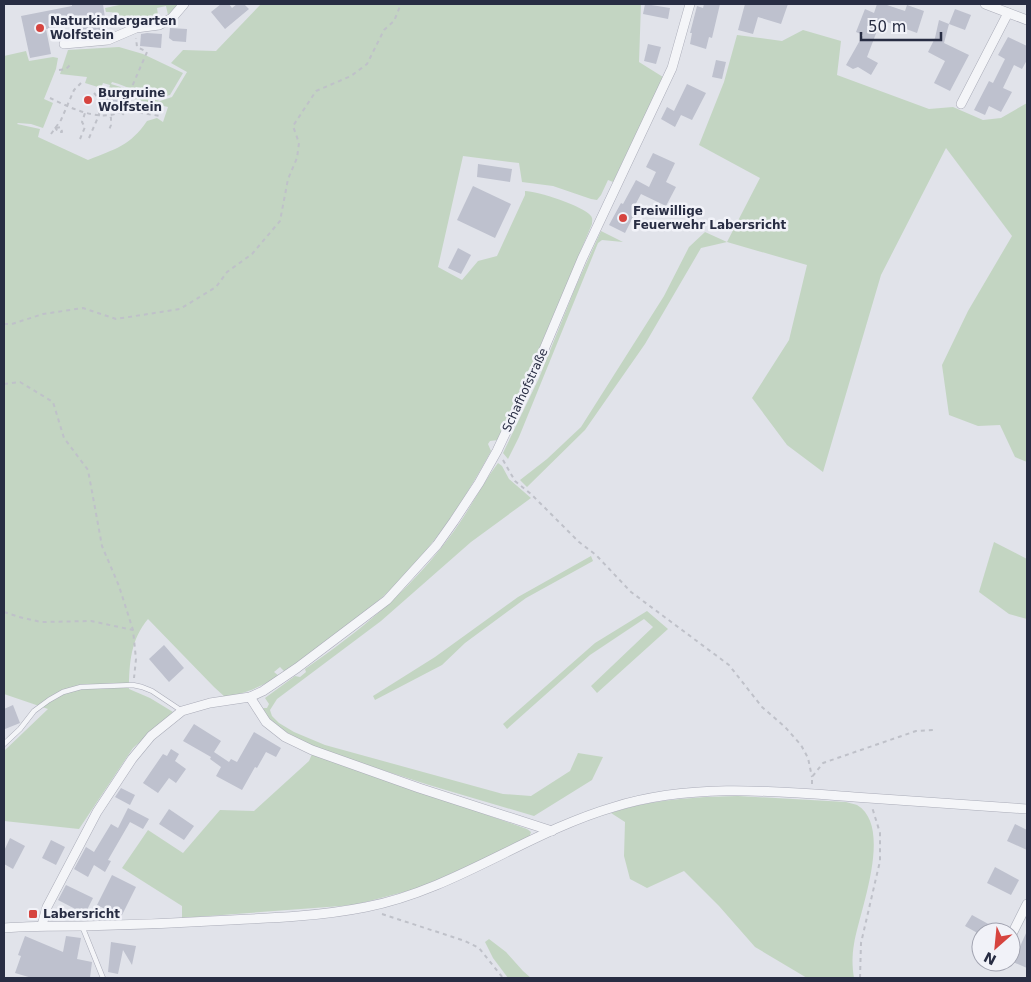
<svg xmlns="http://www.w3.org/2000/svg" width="1031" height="982" font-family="'DejaVu Sans',sans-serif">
	<rect width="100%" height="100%" fill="#e1e3ea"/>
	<!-- green -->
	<g fill="#c3d5c2">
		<path d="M 124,4 L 179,4 L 168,15 L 166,6 L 157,8 L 159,22 C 151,23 143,26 135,23 C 124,20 119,11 106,12 L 105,8 Z"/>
		<path d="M 261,4 L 641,4 L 639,62 L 663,77 L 613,182 L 608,180 L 601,195 L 597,200 L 591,199 L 553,186 L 522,182 L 519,163 L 463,156 L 438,267 L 462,280 L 478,261 L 497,256 L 525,195 L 525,191 C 537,191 584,206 591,216 C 593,219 592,220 592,224 L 528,375 L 498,440 L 490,441 L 488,444 L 491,451 C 460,509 421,565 370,608 C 343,631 313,651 285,672 L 280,667 L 274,672 L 279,676 C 260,687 247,693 225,697 L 214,687 L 148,619 C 131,639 129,663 129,689 L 150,698 L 173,712 L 133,748 L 79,829 L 4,821 L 4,751 L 48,709 L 4,694 L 4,56 L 26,51 L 29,61 L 53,57 L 58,58 L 56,69 L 44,99 L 53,103 L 43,128 L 31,124 L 18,123 L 17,124 L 40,129 L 38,137 L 88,160 C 115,149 130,146 147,121 L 157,118 L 163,122 L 168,107 L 130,98 L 131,94 L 160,101 L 172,97 L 187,72 L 171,63 L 183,50 L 216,51 Z"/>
		<path d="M 803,30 L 841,41 L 837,75 L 929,109 L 953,107 L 983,120 L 1001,118 L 1027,103 L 1027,462 L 1015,457 L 1000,425 L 978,426 L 949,415 L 942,365 L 968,311 L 1012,236 L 946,148 L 881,275 L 823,472 L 787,445 L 752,398 L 789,340 L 807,265 L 727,242 L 701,248 L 645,344 L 585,430 L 527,487 L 520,480 L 547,459 L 581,427 L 664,296 L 689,247 L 705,232 L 727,242 L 760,178 L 699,145 L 724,82 L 737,35 L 782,41 Z"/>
		<path d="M 119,47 L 143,54 L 183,73 L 170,95 C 149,102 132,87 112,82 L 111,84 L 130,90 L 126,97 L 108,91 L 110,85 L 103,83 L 101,88 L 85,83 L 87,77 L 60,74 L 68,50 Z"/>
		<path d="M 601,231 L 623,242 L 602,240 L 598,243 L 519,437 L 508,459 L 503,453 L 539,378 L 576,286 Z"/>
		<path d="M 498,463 L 502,466 L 509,479 L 531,498 L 471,542 L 381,621 L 277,699 L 270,710 L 272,716 L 279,723 L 294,732 L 325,745 L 503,794 L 531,796 L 570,771 L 578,753 L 603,757 L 592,780 L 534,816 L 429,785 L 323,751 L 284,731 L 267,717 L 263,708 L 267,708 L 269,704 L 265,698 L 295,676 L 300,677 L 306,672 L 305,669 C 361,630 407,593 448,539 C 467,515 480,487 498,463 Z"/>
		<path d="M 994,542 L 1027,559 L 1027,619 L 1009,614 L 979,592 Z"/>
		<path d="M 591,556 L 593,561 L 526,598 L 465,643 L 442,665 L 375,700 L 373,696 L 435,657 L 518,597 Z"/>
		<path d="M 647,611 L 668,629 L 597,693 L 591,686 L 653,627 L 644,619 L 590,655 L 507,729 L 503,724 L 595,643 Z"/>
		<path d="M 312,754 L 527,829 L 531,832 L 529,838 L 419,888 L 354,905 L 182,918 L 182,906 L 122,868 L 148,830 L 183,853 L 220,810 L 254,811 L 309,761 Z"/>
		<path d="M 738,796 L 846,802 C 849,803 854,804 857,805 C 894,827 859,912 854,944 C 852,955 852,967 854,978 L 807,978 L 755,947 L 719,906 L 684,871 L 647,888 L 630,879 L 624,856 L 625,822 L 611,813 C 652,799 696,797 738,796 Z"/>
		<path d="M 489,939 L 506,952 L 523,971 L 531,978 L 508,978 L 493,958 L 485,942 Z"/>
	</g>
	<!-- building -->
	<g fill="#bec1ce">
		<path d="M 72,4 L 103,4 L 107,33 L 80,36 L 78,23 L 46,29 L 51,54 L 30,58 L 21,16 L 72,6 Z"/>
		<path d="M 221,4 L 229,4 L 232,8 L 237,4 L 244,4 L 249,9 L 225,29 L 211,12 Z"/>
		<path d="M 645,4 L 670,8 L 668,19 L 643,14 Z"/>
		<path d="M 704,4 L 720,4 L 712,38 L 709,37 L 706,49 L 690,44 L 692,33 L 690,33 L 697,6 L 703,8 Z"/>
		<path d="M 745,4 L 788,4 L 781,24 L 758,17 L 753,34 L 738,30 Z"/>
		<path d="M 877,4 L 884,4 L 905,11 L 907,5 L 924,11 L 917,33 L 887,22 L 886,25 L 880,23 L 867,57 L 878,63 L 871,75 L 858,67 L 853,69 L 846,65 L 863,35 L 856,32 L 865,9 L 874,13 Z"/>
		<path d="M 955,9 L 971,15 L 965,30 L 949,24 Z"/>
		<path d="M 939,20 L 949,24 L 944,43 L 969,55 L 950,91 L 934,83 L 945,61 L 928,52 L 935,38 Z"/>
		<path d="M 170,28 L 187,29 L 186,42 L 173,41 L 169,38 Z"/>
		<path d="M 147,33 L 162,34 L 161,48 L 140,46 L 141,34 Z"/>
		<path d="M 1008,37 L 1027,46 L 1027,60 L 1022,69 L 1014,65 L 1003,88 L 1012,92 L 1001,112 L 989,106 L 985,115 L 974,110 L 989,81 L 993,83 L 1005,59 L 998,55 Z"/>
		<path d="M 648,44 L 661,47 L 656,64 L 644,61 Z"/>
		<path d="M 716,60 L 726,62 L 722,79 L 712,77 Z"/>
		<path d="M 687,84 L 706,93 L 692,120 L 681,115 L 675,127 L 661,119 L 667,107 L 674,111 Z"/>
		<circle cx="113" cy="104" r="8"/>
		<path d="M 653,153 L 675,163 L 666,182 L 676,187 L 666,206 L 641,194 L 633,209 L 636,211 L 625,233 L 609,225 L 621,203 L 623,204 L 636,180 L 649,187 L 656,172 L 646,167 Z"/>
		<path d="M 478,164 L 512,169 L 510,182 L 477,177 Z"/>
		<path d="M 473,186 L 511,204 L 495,238 L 457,220 Z"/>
		<path d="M 458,248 L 471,255 L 461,274 L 448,268 Z"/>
		<path d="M 164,645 L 184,668 L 169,682 L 149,659 Z"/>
		<path d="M 13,705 L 20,723 L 5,729 L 4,725 L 4,709 Z"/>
		<path d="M 194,724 L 221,741 L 214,752 L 229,762 L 231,759 L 237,762 L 254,732 L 281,748 L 276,757 L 266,752 L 257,768 L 255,767 L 242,790 L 216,776 L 221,767 L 210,759 L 211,757 L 183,741 Z"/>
		<path d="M 171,749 L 179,754 L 175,761 L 186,769 L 176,783 L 169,778 L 158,793 L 143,783 L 163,754 L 167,756 Z"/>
		<path d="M 121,788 L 135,795 L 130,805 L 115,797 Z"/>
		<path d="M 128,808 L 149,819 L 143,829 L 130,822 L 108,860 L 111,861 L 105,872 L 94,865 L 88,877 L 74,869 L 86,847 L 94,852 L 111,824 L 118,828 Z"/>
		<path d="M 169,809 L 194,826 L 184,840 L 159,824 Z"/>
		<path d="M 1015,824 L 1027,830 L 1027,850 L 1007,841 Z"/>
		<path d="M 10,838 L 25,846 L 13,869 L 4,864 L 4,851 Z"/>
		<path d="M 51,840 L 65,847 L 56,865 L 42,858 Z"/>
		<path d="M 995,867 L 1019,880 L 1011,895 L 987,883 Z"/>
		<path d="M 112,875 L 136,887 L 121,917 L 97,905 Z"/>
		<path d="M 66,885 L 93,898 L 85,914 L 58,900 Z"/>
		<path d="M 972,915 L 992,926 L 989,932 L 981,932 L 981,935 L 965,926 Z"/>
		<path d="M 1027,931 L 1027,968 L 1013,962 Z"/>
		<path d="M 25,936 L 63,952 L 66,936 L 81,938 L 77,959 L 92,962 L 90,978 L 32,978 L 15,973 L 21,956 L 18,955 Z"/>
		<path d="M 111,942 L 136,946 L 132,965 L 123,950 L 118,974 L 108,972 Z"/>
	</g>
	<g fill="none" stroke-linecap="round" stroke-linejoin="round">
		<!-- service casing -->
		<g stroke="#aaacb8" stroke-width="5.5">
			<g id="service">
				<path d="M 4,744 L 20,729 L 34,711 L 49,700 L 63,692 L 81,687 L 133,685 L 142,687 L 152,691 L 182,711"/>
				<path d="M 82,926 L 103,978"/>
			</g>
		</g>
		<!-- minor casing -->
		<g stroke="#aaacb8" stroke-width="10">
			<g id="minor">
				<path d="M 985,4 L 1027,20"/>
				<path d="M 64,44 L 108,40 L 136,28 L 159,25 L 172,18 L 184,4"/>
				<path d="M 961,104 L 1008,13"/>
				<path d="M 250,697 L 266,722 L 285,737 L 312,750 L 419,788 L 552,831"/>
				<path d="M 42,925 L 47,907 L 97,812 L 132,759 L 151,736 L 182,711 L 210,703 L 250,697 L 263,691 L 297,668 L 387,600 L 437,545 L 454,521 L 479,483 L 497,451 L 537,366 L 582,259 L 672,68 L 690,4"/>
				<path d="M 4,928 C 30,926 56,926 83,926 C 132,925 181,923 230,920 C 275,918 321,916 366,907 C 454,890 528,832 614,807 C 691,783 774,791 854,797 C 912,801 970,805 1027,809"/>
				<path d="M 1011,936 L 1027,904"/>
			</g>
		</g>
		<!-- path -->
		<g stroke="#bfc1c9" stroke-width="2" stroke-dasharray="4 4" stroke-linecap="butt">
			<path d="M 59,70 L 66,69 L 71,64"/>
			<path d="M 94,93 L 101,101"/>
			<path d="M 50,98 C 71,108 98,122 121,112 L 147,52 L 137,47 L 136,38"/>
			<path d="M 105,102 L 105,105 L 111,118 L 111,125 L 109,130"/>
			<path d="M 123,110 L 160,116"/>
			<path d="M 121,112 L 126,117"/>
			<path d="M 55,127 L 58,132 L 62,132 L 61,127 L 56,128"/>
			<path d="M 51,134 L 61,120 L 74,90 L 81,83"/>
			<path d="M 89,138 L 99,115 L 101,101 L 108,96"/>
			<path d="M 80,139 L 85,127 L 82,122 L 85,113"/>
			<path d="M 4,324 L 12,324 L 43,314 L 83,308 L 116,319 L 180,309 L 216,287 L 227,272 L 252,254 L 280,221 L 288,179 L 297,158 L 299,143 L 293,126 L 316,91 L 351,76 L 367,64 L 384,30 L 394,21 L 401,4"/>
			<path d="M 4,384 L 20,382 L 53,402 L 64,438 L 88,470 L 102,546 L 119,586 L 133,630 L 136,659 L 134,678"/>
			<path d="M 503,460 L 515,481 L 531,494 L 579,542 L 596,555 L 631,592 L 729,665 L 762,707 L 785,727 L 801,745 L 808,758 L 812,777"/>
			<path d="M 4,612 L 19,617 L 41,622 L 91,621 L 133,630"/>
			<path d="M 812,784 L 812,777 L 823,763 L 916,731 L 935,730"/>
			<path d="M 382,914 L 465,941 L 479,948 L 503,978"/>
			<path d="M 860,978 L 861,943 L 880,861 L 880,833 L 872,807"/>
		</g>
		<!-- service -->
		<use href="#service" stroke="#f4f5f8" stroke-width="4.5"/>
		<!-- minor -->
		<use href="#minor" stroke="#f4f5f8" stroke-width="9"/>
	</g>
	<!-- markers -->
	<g fill="#d6443f" stroke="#f1f2f8" stroke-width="2">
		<circle cx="40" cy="28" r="5"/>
		<circle cx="88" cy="100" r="5"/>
		<circle cx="623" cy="218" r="5"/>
		<rect x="28" y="909" width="10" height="10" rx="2.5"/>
	</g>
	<g text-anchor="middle" stroke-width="5" stroke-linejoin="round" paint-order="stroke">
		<!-- poi labels -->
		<g font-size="12" font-weight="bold" fill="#282d43" stroke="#f1f2f8" text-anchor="start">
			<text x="50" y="25">Naturkindergarten<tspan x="50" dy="14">Wolfstein</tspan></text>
			<text x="98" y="97">Burgruine<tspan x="98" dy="14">Wolfstein</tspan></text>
			<text x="633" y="215">Freiwillige<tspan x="633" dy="14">Feuerwehr Labersricht</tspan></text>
			<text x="43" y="918">Labersricht</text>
		</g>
		<!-- street labels -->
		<g font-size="12" fill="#282d43" stroke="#f1f2f8">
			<text transform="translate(525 390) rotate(-65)" y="4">Schafhofstraße</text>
		</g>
	</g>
	<!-- border -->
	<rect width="1031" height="982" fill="none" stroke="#282d43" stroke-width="10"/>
	<!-- north arrow -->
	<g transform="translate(996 947) rotate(207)"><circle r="24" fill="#f1f2f8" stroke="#a1a3b0"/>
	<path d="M0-4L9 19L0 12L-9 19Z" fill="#d6443f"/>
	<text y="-8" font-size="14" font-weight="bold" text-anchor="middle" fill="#282d43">N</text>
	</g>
	<!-- scale -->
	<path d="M861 32v8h80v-8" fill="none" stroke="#282d43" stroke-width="2.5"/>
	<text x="868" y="32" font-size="15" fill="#282d43" stroke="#f1f2f8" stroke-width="4" paint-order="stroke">50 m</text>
</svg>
